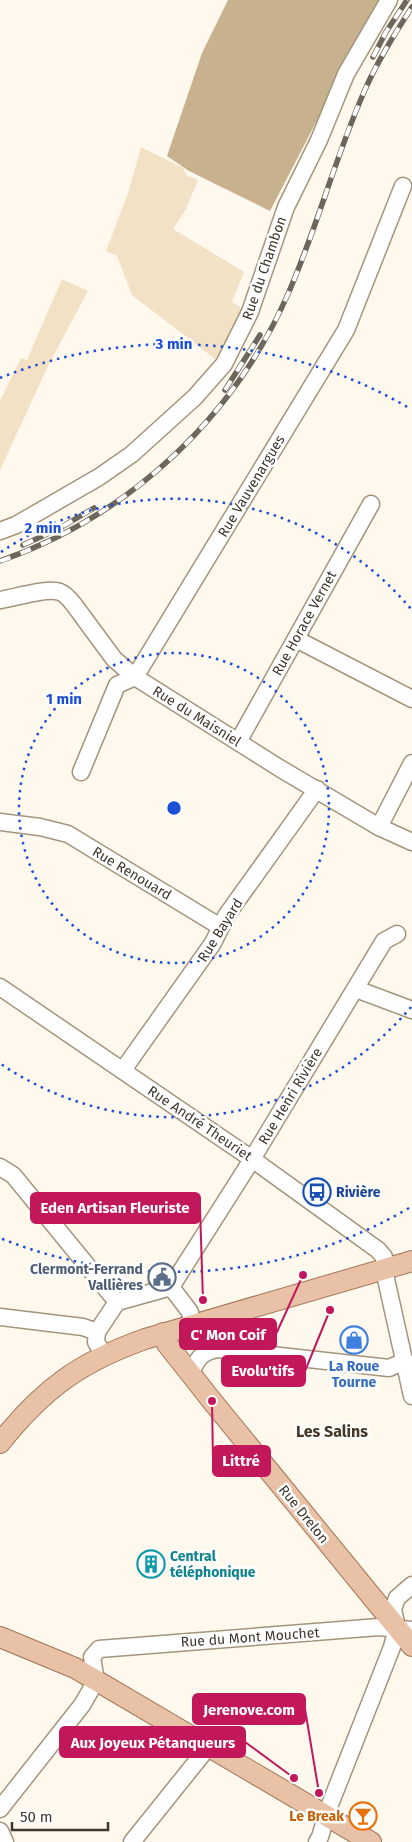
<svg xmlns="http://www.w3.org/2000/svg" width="412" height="1842" font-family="'Fira Sans',sans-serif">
	<rect width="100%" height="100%" fill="#fff8ed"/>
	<!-- green -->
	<g fill="#f3e1c5">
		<path d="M 141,147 L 183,168 L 186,175 L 198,180 L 186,209 L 173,229 L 244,272 L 232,302 L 246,311 L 219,362 L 132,295 L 117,256 L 106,251 L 128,193 Z"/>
		<path d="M 62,279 L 88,291 L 49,364 L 0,470 L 0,401 L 21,358 L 27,360 Z"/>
	</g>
	<!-- forest -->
	<path fill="#c8b18e" d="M 228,0 L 386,0 L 324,107 L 270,211 L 189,171 L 167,156 L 202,53 Z"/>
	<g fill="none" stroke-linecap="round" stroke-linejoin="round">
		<!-- minor casing -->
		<g stroke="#a4947c" stroke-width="19">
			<g id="minor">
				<path d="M 0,531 L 16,525 L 99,477 L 132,454 L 195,397 L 224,364 L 250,312 L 286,207 L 319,140 L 346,74 L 389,0"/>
				<path d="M 0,600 C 14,598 48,587 60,592 C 66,594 71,601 75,606 L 114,659 L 135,677 L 281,769 L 379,827 L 412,842"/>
				<path d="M 296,639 L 412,699"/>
				<path d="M 238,742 L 371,504"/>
				<path d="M 81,772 L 117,685 L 135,677 L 346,330 L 403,186"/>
				<path d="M 0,822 L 40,827 L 68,834 L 214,923 L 222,925"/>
				<path d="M 379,827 L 412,763"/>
				<path d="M 0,987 L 252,1159 L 378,1250 L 384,1257 L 384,1270 L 412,1396"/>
				<path d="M 356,989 L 412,1010"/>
				<path d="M 123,1070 L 213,943 L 226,916 L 317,789"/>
				<path d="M 0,1167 L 13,1175 L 117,1302"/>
				<path d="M 171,1287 L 246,1169 L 384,941 L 397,934"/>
				<path d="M 171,1287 L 190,1312 L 192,1324"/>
				<path d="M 0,1317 L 83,1327 L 97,1332"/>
				<path d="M 104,1355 L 96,1342 L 97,1332 L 117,1302 L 171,1287"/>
				<path d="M 191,1374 C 196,1360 202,1351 218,1349 L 389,1368 L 405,1361"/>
				<path d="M 0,1809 L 82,1705 L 96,1681 L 92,1657 L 99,1649 L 379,1627 L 412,1630"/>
				<path d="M 0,1831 L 5,1842"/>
				<path d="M 132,1842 L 209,1746"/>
				<path d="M 317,1842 L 320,1837 L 329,1807 L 392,1647 L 397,1628 L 393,1609 L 397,1598 L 412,1585"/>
			</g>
		</g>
		<!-- major casing -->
		<g stroke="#a27557" stroke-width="22">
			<g id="major">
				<path d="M 163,1333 L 167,1344 L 212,1401 L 412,1646"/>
				<path d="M 0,1443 C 43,1389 80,1362 145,1339 L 412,1261"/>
				<path d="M 0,1637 L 75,1668 L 371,1842"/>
			</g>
		</g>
		<!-- minor -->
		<use href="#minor" stroke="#fff" stroke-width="16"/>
		<!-- major -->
		<use href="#major" stroke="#e8c1a7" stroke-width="20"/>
		<!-- rail casing -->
		<g stroke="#6d665c" stroke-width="5.5">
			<g id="rail">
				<path d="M 373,57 L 386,32 L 407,0"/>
				<path d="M 225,390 L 260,335"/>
				<path d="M 23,545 L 60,528 L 94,508"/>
				<path d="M 0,561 C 129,516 233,419 288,294 C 317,228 335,158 364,92 C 377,62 394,35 412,7"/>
			</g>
		</g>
		<!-- rail -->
		<use href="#rail" stroke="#fff" stroke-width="4" stroke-dasharray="11" stroke-linecap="butt"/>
	</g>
	<!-- distance rings -->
	<g fill="none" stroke="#1d4ed8" stroke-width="2.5" stroke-dasharray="2.5 5">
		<circle cx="174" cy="808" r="155"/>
		<path d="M411 1007A309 309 0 0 1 1 1064M1 552A309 309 0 0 1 411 609"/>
		<path d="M409 1208A464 464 0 0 1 0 1238M0 378A464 464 0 0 1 409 408"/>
	</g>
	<!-- icons -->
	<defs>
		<g id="bus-ring" transform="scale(1.4375)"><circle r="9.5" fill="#fff" stroke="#1a4fb4" stroke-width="1.5"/><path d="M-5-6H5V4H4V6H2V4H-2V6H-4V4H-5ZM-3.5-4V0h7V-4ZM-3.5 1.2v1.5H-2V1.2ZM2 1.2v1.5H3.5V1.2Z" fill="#1a4fb4"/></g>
		<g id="civic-ring" transform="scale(1.4375)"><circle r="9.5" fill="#fff" stroke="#5c6f8a" stroke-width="1.5"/><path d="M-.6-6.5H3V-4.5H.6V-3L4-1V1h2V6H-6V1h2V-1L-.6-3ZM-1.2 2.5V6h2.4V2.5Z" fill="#5c6f8a"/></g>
		<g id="shop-ring" transform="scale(1.4375)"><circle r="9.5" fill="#fff" stroke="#3f7fe0" stroke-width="1.5"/><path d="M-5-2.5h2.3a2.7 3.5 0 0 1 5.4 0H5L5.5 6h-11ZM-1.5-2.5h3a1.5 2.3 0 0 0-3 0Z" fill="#3f7fe0"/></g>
		<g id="building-ring" transform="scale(1.4375)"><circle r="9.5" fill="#fff" stroke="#0f9aa8" stroke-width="1.5"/><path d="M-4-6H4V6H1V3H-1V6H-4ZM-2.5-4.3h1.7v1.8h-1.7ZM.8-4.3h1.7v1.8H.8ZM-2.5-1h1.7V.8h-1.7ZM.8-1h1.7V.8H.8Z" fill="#0f9aa8"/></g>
		<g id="bar-ring" transform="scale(1.4375)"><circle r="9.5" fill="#fff" stroke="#e8710a" stroke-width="1.5"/><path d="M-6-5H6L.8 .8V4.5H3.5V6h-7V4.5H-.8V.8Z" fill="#e8710a"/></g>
	</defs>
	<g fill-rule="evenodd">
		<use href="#bus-ring" x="317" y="1192"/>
		<use href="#civic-ring" x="162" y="1277"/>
		<use href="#shop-ring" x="354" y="1340"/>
		<use href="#building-ring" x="151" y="1564"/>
		<use href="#bar-ring" x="363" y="1816"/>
	</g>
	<g text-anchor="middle" stroke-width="5" stroke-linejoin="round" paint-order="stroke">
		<!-- street labels -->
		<g font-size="14" fill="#3e372d" stroke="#fff">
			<text transform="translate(264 268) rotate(-71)" y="5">Rue du Chambon</text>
			<text transform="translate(251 486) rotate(-59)" y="5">Rue Vauvenargues</text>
			<text transform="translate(304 623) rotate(-61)" y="5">Rue Horace Vernet</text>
			<text transform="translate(197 716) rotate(32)" y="5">Rue du Maisniel</text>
			<text transform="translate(132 873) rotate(31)" y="5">Rue Renouard</text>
			<text transform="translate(220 930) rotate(-58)" y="5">Rue Bayard</text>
			<text transform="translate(290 1096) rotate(-59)" y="5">Rue Henri Rivière</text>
			<text transform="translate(200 1123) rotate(34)" y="5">Rue André Theuriet</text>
			<text transform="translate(304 1514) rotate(51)" y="5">Rue Drelon</text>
			<text transform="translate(250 1637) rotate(-4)" y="5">Rue du Mont Mouchet</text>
		</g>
		<!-- transit labels -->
		<g font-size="14" font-weight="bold" fill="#164399" stroke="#fff" text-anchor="start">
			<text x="336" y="1197">Rivière</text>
		</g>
		<!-- service labels -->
		<g font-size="14" font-weight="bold" fill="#4e5e75" stroke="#fff" text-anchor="end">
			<text x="143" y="1274">Clermont-Ferrand<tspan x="143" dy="16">Vallières</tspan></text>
		</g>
		<!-- shop labels -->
		<g font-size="14" font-weight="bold" fill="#366cbe" stroke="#fff">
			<text x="354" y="1371">La Roue<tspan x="354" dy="16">Tourne</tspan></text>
		</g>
		<!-- culture labels -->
		<g font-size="14" font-weight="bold" fill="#0d838f" stroke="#fff" text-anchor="start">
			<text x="170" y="1561">Central<tspan x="170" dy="16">téléphonique</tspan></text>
		</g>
		<!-- food labels -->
		<g font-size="14" font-weight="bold" fill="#c56008" stroke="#fff" text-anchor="end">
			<text x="344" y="1821">Le Break</text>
		</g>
		<!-- quarter labels -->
		<g font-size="16" font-weight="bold" fill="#463823" stroke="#fff">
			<text x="332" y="1437">Les Salins</text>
		</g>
	</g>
	<circle cx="174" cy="808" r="8" fill="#1d4ed8" stroke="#fff" stroke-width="2.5"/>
	<g font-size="15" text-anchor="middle" font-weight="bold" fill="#1d4ed8" stroke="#fff" stroke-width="5" stroke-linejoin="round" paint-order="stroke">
		<text x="174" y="349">3 min</text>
		<text x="43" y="533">2 min</text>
		<text x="64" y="704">1 min</text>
	</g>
	<!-- callouts -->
	<path fill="none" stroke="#c2185b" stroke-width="2" d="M203 1300L200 1208M303 1275L276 1334M330 1310L305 1371M212 1401L213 1461M319 1793L305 1709M294 1778L245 1742"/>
	<g fill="#c2185b" stroke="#fff" stroke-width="2">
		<circle cx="203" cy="1300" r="5"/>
		<circle cx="303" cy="1275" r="5"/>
		<circle cx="330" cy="1310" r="5"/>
		<circle cx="212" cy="1401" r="5"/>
		<circle cx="319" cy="1793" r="5"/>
		<circle cx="294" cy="1778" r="5"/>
	</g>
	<g fill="#c2185b" stroke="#c2185b" stroke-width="2">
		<rect x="31" y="1193" width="169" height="30" rx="5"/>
		<rect x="180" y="1319" width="96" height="30" rx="5"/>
		<rect x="222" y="1356" width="83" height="30" rx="5"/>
		<rect x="213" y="1446" width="57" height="30" rx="5"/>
		<rect x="193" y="1694" width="112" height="30" rx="5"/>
		<rect x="60" y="1727" width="185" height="30" rx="5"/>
	</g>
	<g font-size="15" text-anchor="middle" font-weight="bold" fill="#fff">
		<text x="115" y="1213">Eden Artisan Fleuriste</text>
		<text x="228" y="1340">C' Mon Coif</text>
		<text x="263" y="1376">Evolu'tifs</text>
		<text x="241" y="1466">Littré</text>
		<text x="249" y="1715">Jerenove.com</text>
		<text x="153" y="1748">Aux Joyeux Pétanqueurs</text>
	</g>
	<!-- scale -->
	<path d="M12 1822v8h96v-8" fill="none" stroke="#3e372d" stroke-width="2.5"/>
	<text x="20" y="1822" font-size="15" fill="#3e372d" stroke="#ffffff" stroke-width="4" paint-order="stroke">50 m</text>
</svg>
